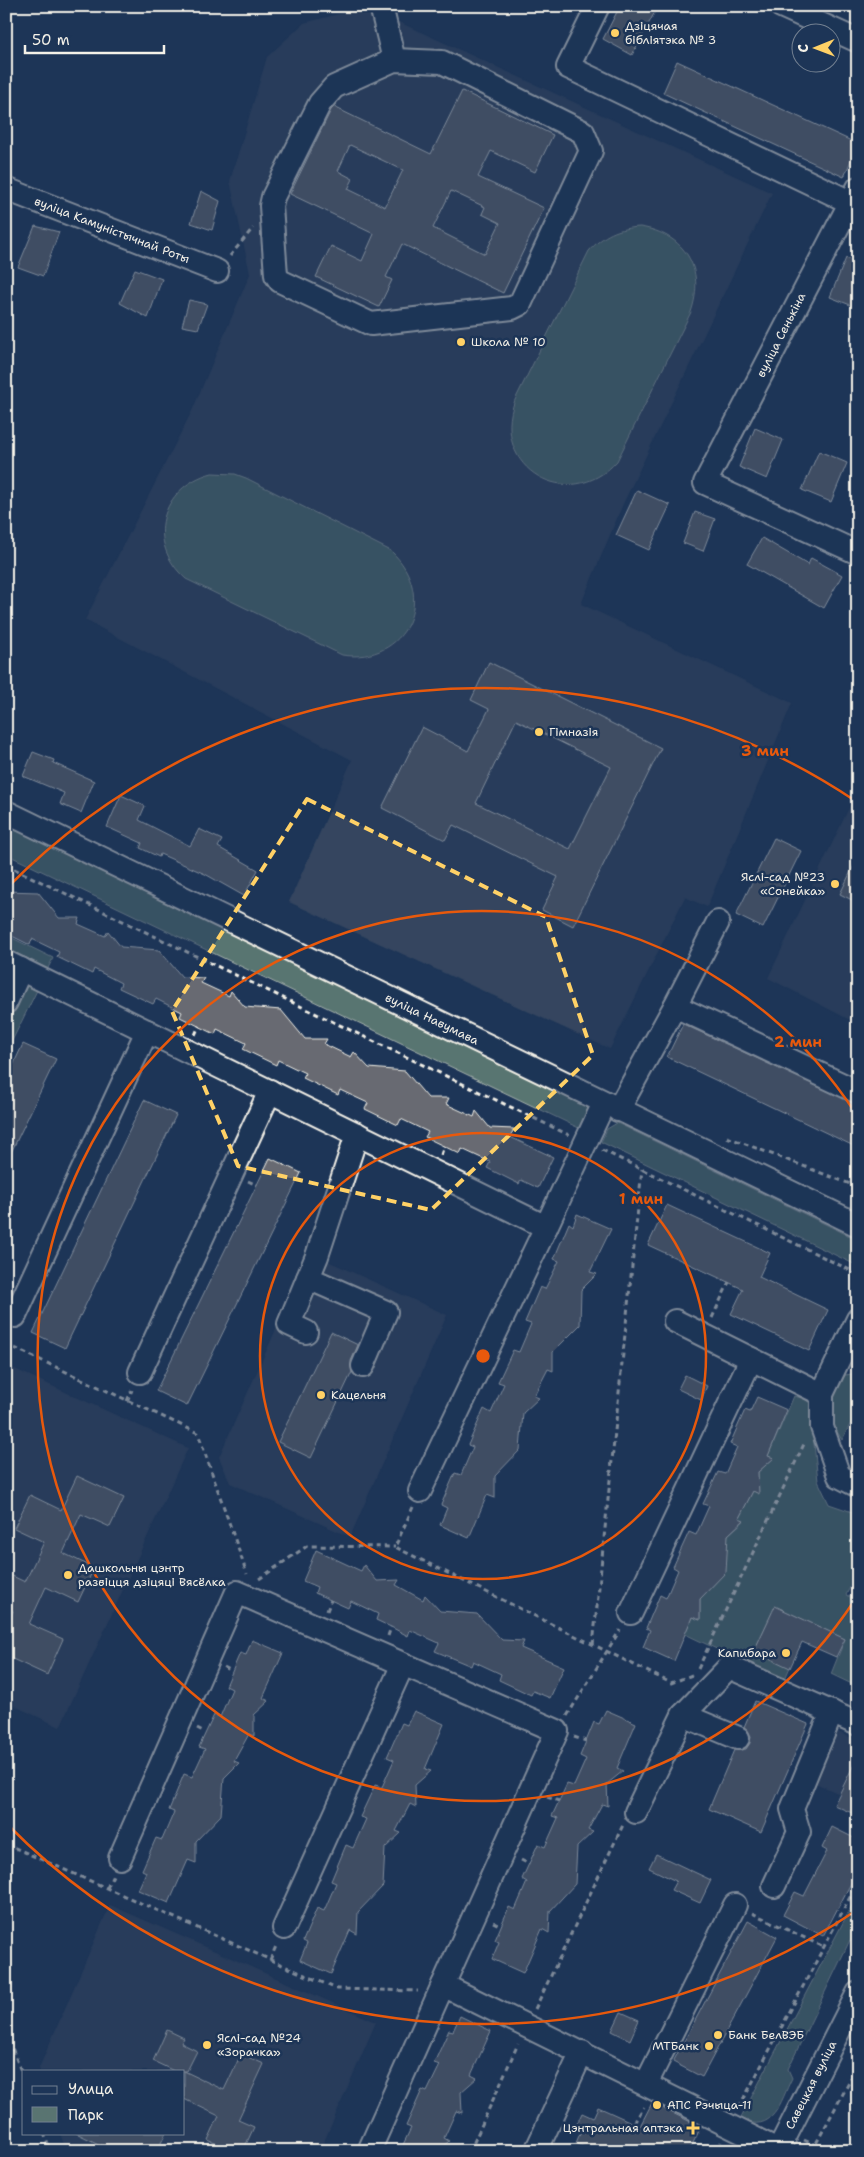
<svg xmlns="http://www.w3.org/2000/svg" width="864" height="2157" font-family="'Shantell Sans',sans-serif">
	<rect width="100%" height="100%" fill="#1d3557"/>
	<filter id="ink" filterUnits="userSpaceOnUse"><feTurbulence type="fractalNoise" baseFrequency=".02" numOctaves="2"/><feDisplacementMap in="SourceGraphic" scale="10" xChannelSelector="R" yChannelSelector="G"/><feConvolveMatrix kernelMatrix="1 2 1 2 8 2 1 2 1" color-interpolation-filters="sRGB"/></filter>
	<g filter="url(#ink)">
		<!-- built -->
		<g fill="#34455f">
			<path d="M 366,7 L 772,193 L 623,504 L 581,604 L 792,703 L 707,907 L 685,897 L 610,1049 L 289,902 L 352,760 L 85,620 L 192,411 L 250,274 L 230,181 L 267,57 L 304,23 Z"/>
			<path d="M 858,789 L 858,1024 L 768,978 Z"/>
			<path d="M 310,1253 L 447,1315 L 350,1537 L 230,1483 L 219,1457 Z"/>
			<path d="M 6,1365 L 188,1448 L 60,1727 L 6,1702 Z"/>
			<path d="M 836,1731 L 858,1741 L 858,1756 L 840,1794 L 813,1782 Z"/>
			<path d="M 110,1905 L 376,2022 L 320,2151 L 66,2151 L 60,2133 L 184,2133 L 184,2071 L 40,2071 L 39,2068 Z"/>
		</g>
		<!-- green -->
		<g fill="#597471" stroke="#a6b2ac">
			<path d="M 640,227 C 685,234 706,269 691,312 L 617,461 C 569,515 489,468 515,400 L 589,251 C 603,235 618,228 640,227 Z"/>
			<path d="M 212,473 L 235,474 L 246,478 L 391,551 C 438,595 407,665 342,655 L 186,579 C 145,543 160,487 212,473 Z"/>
			<path d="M 6,823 L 594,1109 L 583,1130 L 6,854 Z"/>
			<path d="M 6,935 L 53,958 L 6,1053 Z"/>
			<path d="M 617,1123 L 858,1240 L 858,1266 L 601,1142 L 607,1129 Z"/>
			<path d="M 858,1373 L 858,1409 L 842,1440 L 829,1418 L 831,1395 L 839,1376 Z"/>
			<path d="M 794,1396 L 805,1399 L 813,1406 L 812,1425 L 818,1481 L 829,1504 L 858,1514 L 858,1572 L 846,1595 L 858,1601 L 858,1687 L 831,1674 L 845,1639 L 775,1606 L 754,1651 L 790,1667 L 784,1681 L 685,1634 L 692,1617 L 700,1620 L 700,1599 L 716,1582 L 728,1535 L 744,1521 L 739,1518 L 753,1491 L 758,1493 L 758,1472 L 773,1459 L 768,1456 Z"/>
			<path d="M 858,1894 L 858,1940 L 850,1940 L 788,2069 L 792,2078 C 780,2102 774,2135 740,2119 Z"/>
		</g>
		<!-- building -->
		<g fill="#686b72" stroke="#f4f1e8" fill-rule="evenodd">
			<path d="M 620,6 L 658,6 L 632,55 L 603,39 Z"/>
			<path d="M 677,61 L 858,144 L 844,177 L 663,93 Z"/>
			<path d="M 462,91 L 553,135 L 535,172 L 491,151 L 478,177 L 544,208 L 503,293 L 402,244 L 386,277 L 392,280 L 379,307 L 316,277 L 331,246 L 362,261 L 374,234 L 290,194 L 331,110 L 334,107 L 431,154 ZM 350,145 L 403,170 L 385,207 L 348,189 L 353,179 L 338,171 ZM 451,191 L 485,207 L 482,214 L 500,223 L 485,254 L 433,228 Z"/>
			<path d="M 201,191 L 220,201 L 212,230 L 191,223 Z"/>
			<path d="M 35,226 L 59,232 L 43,276 L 18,267 Z"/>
			<path d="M 846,258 L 858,263 L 858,308 L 830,297 Z"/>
			<path d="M 135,269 L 162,279 L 148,318 L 120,303 Z"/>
			<path d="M 189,300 L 207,304 L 198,329 L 182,326 Z"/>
			<path d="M 755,428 L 783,440 L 767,479 L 739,467 Z"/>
			<path d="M 819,451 L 847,463 L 831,502 L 802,490 Z"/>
			<path d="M 637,490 L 670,505 L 649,550 L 616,535 Z"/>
			<path d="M 695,512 L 715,519 L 703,551 L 683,543 Z"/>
			<path d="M 762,538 L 808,565 L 811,558 L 842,575 L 824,608 L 747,564 Z"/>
			<path d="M 489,662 L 661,748 L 573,926 L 542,910 L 558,877 L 453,825 L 445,840 L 382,808 L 422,727 L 468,751 L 489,709 L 471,700 ZM 516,720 L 611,767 L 570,849 L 476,803 Z"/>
			<path d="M 33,752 L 54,760 L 53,763 L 94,781 L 81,813 L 60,804 L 64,793 L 23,776 Z"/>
			<path d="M 121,795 L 145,806 L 139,820 L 190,846 L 199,829 L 222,840 L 218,847 L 258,870 L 244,896 L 205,874 L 160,854 L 159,857 L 140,848 L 142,843 L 107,827 Z"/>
			<path d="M 774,838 L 801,851 L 763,928 L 736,915 Z"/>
			<path d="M 858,857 L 858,903 L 840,894 Z"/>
			<path d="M 6,891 L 38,892 L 59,918 L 80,918 L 78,924 L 105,936 L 108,931 L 121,947 L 159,950 L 182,977 L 204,978 L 201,983 L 229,996 L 231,991 L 245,1007 L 281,1010 L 305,1039 L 327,1039 L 324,1044 L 351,1057 L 354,1052 L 369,1068 L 405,1071 L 428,1098 L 449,1098 L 446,1104 L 474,1117 L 476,1111 L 490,1128 L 514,1129 L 510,1137 L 553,1157 L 538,1188 L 521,1180 L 519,1184 L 487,1168 L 490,1162 L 462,1149 L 460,1154 L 425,1137 L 428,1132 L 401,1119 L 398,1125 L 365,1109 L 368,1103 L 340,1090 L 338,1095 L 303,1078 L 305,1073 L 278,1060 L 276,1065 L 243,1049 L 246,1043 L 217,1029 L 215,1034 L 180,1017 L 182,1012 L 156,999 L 153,1004 L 119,988 L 121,983 L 94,969 L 92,974 L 57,957 L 59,952 L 32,939 L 30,945 L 6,933 Z"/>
			<path d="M 683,1024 L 858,1105 L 858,1148 L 667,1057 Z"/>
			<path d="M 23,1044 L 56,1059 L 6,1163 L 6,1080 Z"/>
			<path d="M 144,1100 L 176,1115 L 65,1348 L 33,1333 Z"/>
			<path d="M 270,1158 L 301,1173 L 187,1406 L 156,1391 Z"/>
			<path d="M 667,1205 L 770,1253 L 759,1277 L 828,1310 L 809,1351 L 731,1314 L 743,1289 L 648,1245 Z"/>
			<path d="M 577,1214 L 611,1229 L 590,1272 L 597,1274 L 581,1290 L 580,1325 L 553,1352 L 553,1371 L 548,1369 L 534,1396 L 539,1398 L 523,1413 L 520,1450 L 495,1476 L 495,1498 L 487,1495 L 469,1538 L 440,1525 L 447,1508 L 441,1505 L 455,1473 L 461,1475 L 473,1447 L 468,1445 L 484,1409 L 491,1413 L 504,1384 L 498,1382 L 513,1350 L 519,1352 L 531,1324 L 525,1322 L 540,1287 L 545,1289 L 559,1261 L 554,1259 L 569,1223 L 573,1226 Z"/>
			<path d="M 331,1332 L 358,1345 L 351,1361 L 352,1372 L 311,1458 L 278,1442 Z"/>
			<path d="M 685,1375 L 707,1386 L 701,1400 L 678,1389 Z"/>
			<path d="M 757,1397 L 787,1410 L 768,1456 L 774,1458 L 758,1472 L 759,1494 L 753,1491 L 739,1518 L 744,1520 L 728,1535 L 726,1572 L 700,1599 L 700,1620 L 692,1617 L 674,1661 L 643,1647 L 650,1630 L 646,1628 L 660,1595 L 666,1598 L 678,1570 L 673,1567 L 689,1532 L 696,1535 L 709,1506 L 703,1504 L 718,1472 L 725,1474 L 737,1447 L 730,1444 L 737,1428 L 745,1410 L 750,1412 Z"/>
			<path d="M 77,1476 L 124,1498 L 110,1527 L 81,1514 L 63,1553 L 94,1568 L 78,1602 L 46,1587 L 29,1624 L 63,1639 L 47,1675 L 6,1656 L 6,1625 L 13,1611 L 6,1608 L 6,1573 L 25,1582 L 44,1542 L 14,1528 L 30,1495 L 61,1510 Z"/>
			<path d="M 316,1550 L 361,1571 L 364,1565 L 377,1581 L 399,1580 L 396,1585 L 423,1600 L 425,1595 L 440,1611 L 477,1614 L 502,1640 L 524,1641 L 521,1648 L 564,1667 L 550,1698 L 533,1691 L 531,1695 L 499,1680 L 501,1674 L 473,1661 L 471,1666 L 435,1651 L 439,1643 L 410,1630 L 408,1636 L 391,1627 L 376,1620 L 378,1614 L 351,1601 L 348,1608 L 315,1593 L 317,1587 L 303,1581 Z"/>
			<path d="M 775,1606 L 845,1639 L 836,1657 L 802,1642 L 790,1668 L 754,1651 Z"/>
			<path d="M 252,1640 L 283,1653 L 263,1698 L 269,1701 L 254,1715 L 254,1736 L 249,1734 L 234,1761 L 239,1763 L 224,1778 L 221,1815 L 196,1841 L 196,1863 L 188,1860 L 169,1903 L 138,1890 L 146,1872 L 142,1870 L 156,1838 L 162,1840 L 174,1812 L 169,1810 L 184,1774 L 192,1777 L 205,1749 L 199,1747 L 214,1715 L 220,1717 L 232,1689 L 226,1686 L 240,1653 L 246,1655 Z"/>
			<path d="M 755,1701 L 808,1724 L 761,1832 L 709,1809 L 734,1750 L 746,1749 L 750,1743 L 751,1736 L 744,1727 Z"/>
			<path d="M 606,1710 L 636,1723 L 617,1768 L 623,1771 L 607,1784 L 608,1806 L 602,1804 L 588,1830 L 593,1832 L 577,1847 L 575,1884 L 550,1911 L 549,1933 L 542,1929 L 523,1973 L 492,1959 L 499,1942 L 495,1940 L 509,1907 L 515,1910 L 527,1882 L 522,1879 L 538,1844 L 545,1847 L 558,1818 L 552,1816 L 567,1784 L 574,1786 L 586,1759 L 580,1756 L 594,1722 L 599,1724 Z"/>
			<path d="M 414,1711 L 444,1724 L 425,1769 L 431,1771 L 415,1785 L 416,1807 L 410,1804 L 396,1831 L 401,1833 L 385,1848 L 383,1886 L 358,1912 L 357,1934 L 350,1930 L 331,1974 L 300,1960 L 307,1943 L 303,1941 L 317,1908 L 324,1911 L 336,1883 L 331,1881 L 346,1845 L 353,1848 L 366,1819 L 360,1817 L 375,1785 L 382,1787 L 394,1760 L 387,1757 L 402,1723 L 407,1725 Z"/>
			<path d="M 858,1756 L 858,1800 L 852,1813 L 834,1805 Z"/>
			<path d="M 832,1827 L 858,1840 L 858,1870 L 823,1936 L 783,1915 L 795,1892 L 804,1896 L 827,1851 L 822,1848 Z"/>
			<path d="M 656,1854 L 711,1880 L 700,1903 L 671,1890 L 676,1881 L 649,1868 Z"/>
			<path d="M 748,1921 L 777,1937 L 702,2077 L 673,2062 Z"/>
			<path d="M 621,2012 L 639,2020 L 630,2040 L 612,2031 Z"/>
			<path d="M 460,2016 L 491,2031 L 471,2075 L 477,2078 L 461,2092 L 462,2113 L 456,2111 L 444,2138 L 449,2141 L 438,2151 L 400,2151 L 411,2128 L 406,2126 L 422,2090 L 427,2092 L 440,2065 L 434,2063 L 449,2030 L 453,2031 Z"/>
			<path d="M 167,2030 L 184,2038 L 181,2043 L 197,2051 L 187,2071 L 174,2071 L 153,2061 Z"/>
			<path d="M 241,2054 L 264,2064 L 238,2120 L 254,2127 L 243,2151 L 220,2151 L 222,2146 L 208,2140 L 219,2116 L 184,2099 L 184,2071 L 224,2090 Z"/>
			<path d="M 652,2103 L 701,2127 L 689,2151 L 593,2151 L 576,2143 L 581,2131 L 575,2128 L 582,2113 L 593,2118 L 598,2107 L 640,2126 Z"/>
			<path d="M 76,2133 L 166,2133 L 157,2151 L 113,2151 Z"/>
		</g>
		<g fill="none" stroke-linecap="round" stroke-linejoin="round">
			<!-- minor casing -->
			<g stroke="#f4f1e8" stroke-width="26">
				<g id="minor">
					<path d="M 381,6 L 394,60"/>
					<path d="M 598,6 L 568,67 L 850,202"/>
					<path d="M 781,6 L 858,41"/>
					<path d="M 394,60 L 442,62 L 583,132 L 591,151 L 520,304 L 512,308 L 371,324 L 280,281 L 276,275 L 271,206 L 273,197 L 320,103 L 334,87 Z"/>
					<path d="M 858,188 L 705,483 L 858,553"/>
					<path d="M 6,189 L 217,271"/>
					<path d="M 6,812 L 858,1225"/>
					<path d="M 6,962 L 546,1227 L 604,1103"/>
					<path d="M 6,1002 L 21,969"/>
					<path d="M 675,1006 L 718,922"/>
					<path d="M 618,1110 L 675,1006 L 858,1092"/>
					<path d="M 308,1278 L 386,1312 L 363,1366"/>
					<path d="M 15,1316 L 147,1031"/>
					<path d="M 858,1319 L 822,1394 L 822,1427 L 839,1476 L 858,1486"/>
					<path d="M 675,1321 L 822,1394"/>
					<path d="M 306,1332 L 289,1324 L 317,1256 L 357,1134"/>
					<path d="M 140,1372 L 270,1091"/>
					<path d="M 420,1491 L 546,1227"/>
					<path d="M 631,1613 L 751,1359"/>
					<path d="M 683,1715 L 738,1738"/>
					<path d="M 636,1812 L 683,1715 L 729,1667 L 858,1724"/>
					<path d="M 120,1858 L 237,1592 L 557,1731 L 443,1985"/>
					<path d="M 774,1886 L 799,1832 L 792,1809 L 832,1712"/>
					<path d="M 284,1928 L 403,1664"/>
					<path d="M 646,2084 L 735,1905"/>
					<path d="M 369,2151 L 443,1985 L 778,2150"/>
					<path d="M 536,2151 L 582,2052"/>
					<path d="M 778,2151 L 858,1993"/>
				</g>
			</g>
			<!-- path -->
			<g stroke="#f4f1e8" stroke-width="3" stroke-dasharray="5 4" stroke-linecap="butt">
				<path d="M 230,256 L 253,228"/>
				<path d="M 6,865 L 569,1135"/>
				<path d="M 195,1035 L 199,1026"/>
				<path d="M 6,1068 L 11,1071"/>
				<path d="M 727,1137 L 858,1187"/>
				<path d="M 602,1150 L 858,1274"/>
				<path d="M 441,1155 L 444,1146"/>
				<path d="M 248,1181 L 257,1185"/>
				<path d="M 712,1318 L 729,1282"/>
				<path d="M 6,1344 L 198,1433 L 247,1574"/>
				<path d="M 127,1401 L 132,1390"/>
				<path d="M 413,1507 L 395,1547 L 671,1683 L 692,1675"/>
				<path d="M 259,1579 L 307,1546 L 395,1547"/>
				<path d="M 327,1611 L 331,1600"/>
				<path d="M 388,1636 L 391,1627"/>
				<path d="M 593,1645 L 642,1169"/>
				<path d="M 224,1667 L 232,1671"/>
				<path d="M 698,1669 L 805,1442"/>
				<path d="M 567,1716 L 620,1630"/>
				<path d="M 197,1728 L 205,1732"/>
				<path d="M 574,1737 L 586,1741"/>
				<path d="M 547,1797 L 559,1801"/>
				<path d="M 6,1844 L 337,1989 L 418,1991"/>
				<path d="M 521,1860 L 529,1864"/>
				<path d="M 107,1888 L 113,1875"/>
				<path d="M 752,1913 L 824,1947"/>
				<path d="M 493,1922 L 501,1926"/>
				<path d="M 270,1960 L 277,1944"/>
				<path d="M 535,2009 L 623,1825"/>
				<path d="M 6,2032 L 24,2079"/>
				<path d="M 739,2108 L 858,1882"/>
				<path d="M 634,2123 L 644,2107"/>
				<path d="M 44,2133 L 50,2151"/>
				<path d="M 804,2140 L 815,2145"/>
				<path d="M 470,2151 L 518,2044"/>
				<path d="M 717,2151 L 721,2142"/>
				<path d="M 812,2151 L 858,2066"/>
			</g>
			<!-- minor -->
			<use href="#minor" stroke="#1d3557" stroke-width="22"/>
		</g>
	</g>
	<!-- marked area -->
	<path d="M0 0H864V2157H0ZM 307,799 L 546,917 L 593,1055 L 431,1210 L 238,1166 L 172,1011 Z" fill="#1d3557" fill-opacity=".55" fill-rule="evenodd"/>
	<path fill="none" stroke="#ffd166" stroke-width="4" stroke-dasharray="10 6" stroke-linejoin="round" d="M 307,799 L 546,917 L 593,1055 L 431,1210 L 238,1166 L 172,1011 Z"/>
	<!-- distance rings -->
	<g fill="none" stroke="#e8590c" stroke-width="2.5">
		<circle cx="483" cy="1356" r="223"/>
		<path d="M856 1598A445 445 0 1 1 856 1114"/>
		<path d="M857 1910A668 668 0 0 1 7 1824M7 888A668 668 0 0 1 857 802"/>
	</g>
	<!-- markers -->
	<g fill="#ffd166" stroke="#1d3557" stroke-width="2">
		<circle cx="615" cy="33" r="5"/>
		<circle cx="461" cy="342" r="5"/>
		<circle cx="539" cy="732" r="5"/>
		<circle cx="835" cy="884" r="5"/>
		<circle cx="321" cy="1395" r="5"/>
		<circle cx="68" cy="1575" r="5"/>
		<circle cx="786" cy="1653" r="5"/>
		<circle cx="718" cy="2035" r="5"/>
		<circle cx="207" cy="2045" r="5"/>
		<circle cx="709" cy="2046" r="5"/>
		<circle cx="657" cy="2105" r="5"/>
		<path d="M690.5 2120.5h5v5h5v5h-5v5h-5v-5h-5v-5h5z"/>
	</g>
	<g text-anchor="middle" stroke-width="5" stroke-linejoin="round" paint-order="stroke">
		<!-- poi labels -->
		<g font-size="12" fill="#f4f1e8" stroke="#1d3557" text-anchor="start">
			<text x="625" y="30">Дзіцячая<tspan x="625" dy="14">бібліятэка № 3</tspan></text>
			<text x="471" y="346">Школа № 10</text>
			<text x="549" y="736">Гімназія</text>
			<text x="825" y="881" text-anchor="end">Яслі-сад №23<tspan x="825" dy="14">«Сонейка»</tspan></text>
			<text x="331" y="1399">Кацельня</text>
			<text x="78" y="1572">Дашкольны цэнтр<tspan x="78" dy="14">развіцця дзіцяці Вясёлка</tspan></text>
			<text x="776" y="1657" text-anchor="end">Капибара</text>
			<text x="728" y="2039">Банк БелВЭБ</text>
			<text x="217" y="2042">Яслі-сад №24<tspan x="217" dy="14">«Зорачка»</tspan></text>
			<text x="699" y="2050" text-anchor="end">МТБанк</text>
			<text x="667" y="2109">АПС Рэчыца-11</text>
			<text x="683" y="2132" text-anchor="end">Цэнтральная аптэка</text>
		</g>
		<!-- street labels -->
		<g font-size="12" fill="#f4f1e8" stroke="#1d3557">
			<text transform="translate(112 230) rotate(21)" y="4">вуліца Камуністычнай Роты</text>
			<text transform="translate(781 335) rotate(-63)" y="4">вуліца Сенькіна</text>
			<text transform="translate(432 1019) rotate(26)" y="4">вуліца Навумава</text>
			<text transform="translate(811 2085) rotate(-63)" y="4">Савецкая вуліца</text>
		</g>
	</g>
	<circle cx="483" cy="1356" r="8" fill="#e8590c" stroke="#1d3557" stroke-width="2.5"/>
	<g font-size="15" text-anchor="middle" font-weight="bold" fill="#e8590c" stroke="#1d3557" stroke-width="5" stroke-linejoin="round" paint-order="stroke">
		<text x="765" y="756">3 мин</text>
		<text x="798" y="1047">2 мин</text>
		<text x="641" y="1204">1 мин</text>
	</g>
	<!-- margin -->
	<rect width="864" height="2157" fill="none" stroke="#1d3557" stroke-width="25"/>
	<rect x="12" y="12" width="839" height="2132" fill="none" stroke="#f4f1e8" stroke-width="2" filter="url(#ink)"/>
	<!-- legend -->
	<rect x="22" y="2070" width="162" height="65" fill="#1d3557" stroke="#738091"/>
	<rect x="32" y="2086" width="25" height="8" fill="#1d3557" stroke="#738091"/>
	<text x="68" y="2094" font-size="15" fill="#f4f1e8">Улица</text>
	<rect x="32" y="2107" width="25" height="15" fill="#597471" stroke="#738091"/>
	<text x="68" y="2120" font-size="15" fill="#f4f1e8">Парк</text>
	<!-- north arrow -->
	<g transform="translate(816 48) rotate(269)"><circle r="24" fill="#1d3557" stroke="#738091"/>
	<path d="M0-4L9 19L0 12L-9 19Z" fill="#ffd166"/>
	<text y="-8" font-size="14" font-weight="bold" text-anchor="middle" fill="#f4f1e8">С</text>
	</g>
	<!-- scale -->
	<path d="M25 45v8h139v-8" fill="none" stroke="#f4f1e8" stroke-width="2.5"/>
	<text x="32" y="45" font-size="15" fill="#f4f1e8" stroke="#1d3557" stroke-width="4" paint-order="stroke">50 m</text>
</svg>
